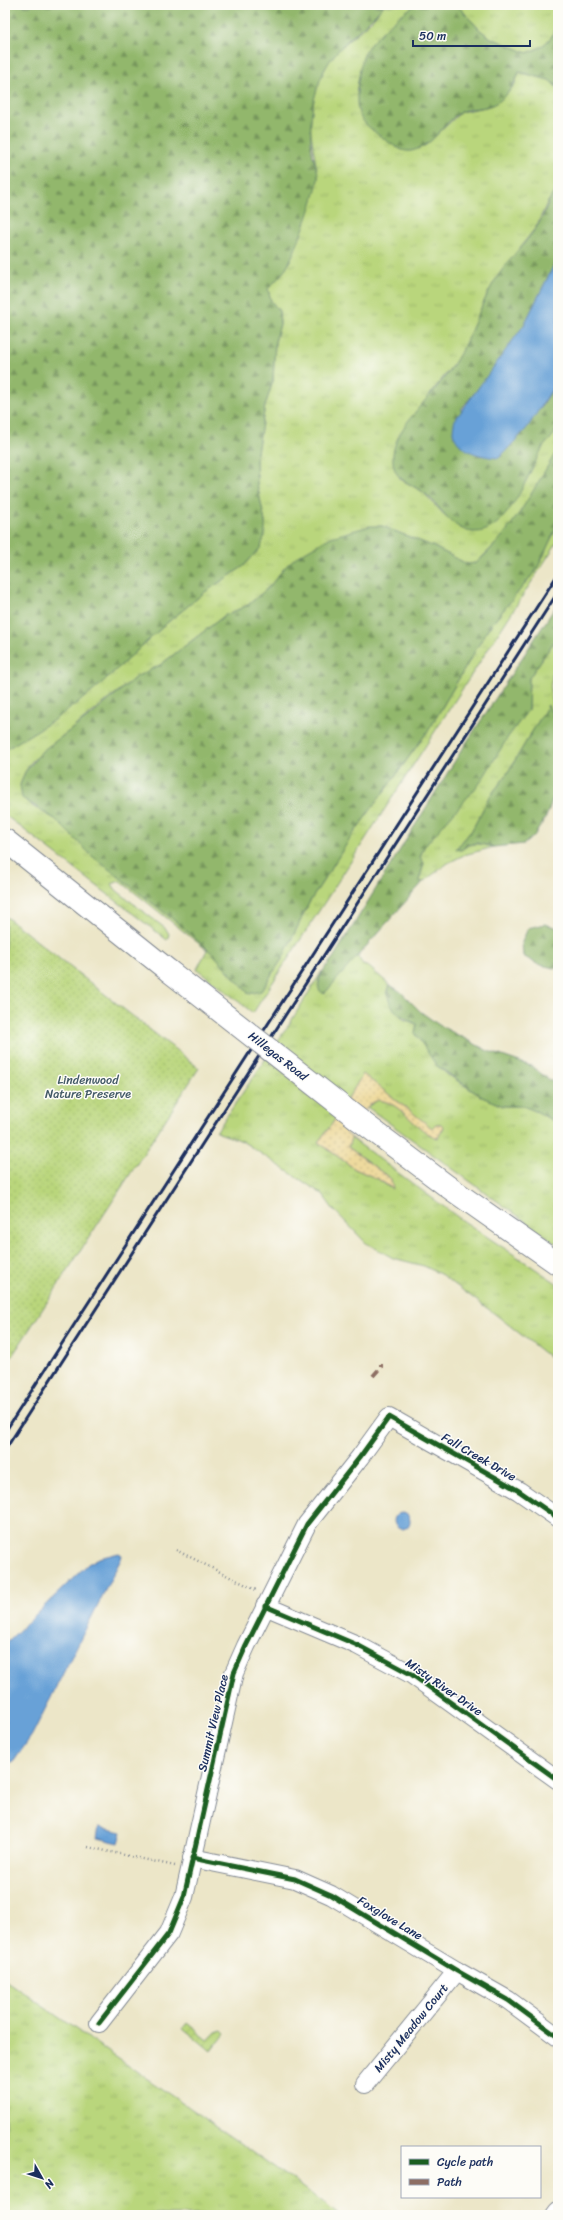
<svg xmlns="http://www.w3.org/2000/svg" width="563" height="2220" font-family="Sriracha,sans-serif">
	<defs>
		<pattern id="grass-tufts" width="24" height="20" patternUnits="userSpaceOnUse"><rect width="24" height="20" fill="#b9d67c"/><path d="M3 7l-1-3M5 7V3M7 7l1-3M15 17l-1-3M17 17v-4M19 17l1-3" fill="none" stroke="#9eb86e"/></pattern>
		<pattern id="forest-firs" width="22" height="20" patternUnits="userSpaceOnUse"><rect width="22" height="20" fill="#92b76c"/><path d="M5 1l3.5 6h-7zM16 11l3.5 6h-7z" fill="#76955c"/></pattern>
		<pattern id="sand-dots" width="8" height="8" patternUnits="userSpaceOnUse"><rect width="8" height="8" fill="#eeda9e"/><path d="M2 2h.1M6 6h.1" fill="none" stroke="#ccbb8a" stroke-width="1.8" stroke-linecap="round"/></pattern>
		<pattern id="park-dots" width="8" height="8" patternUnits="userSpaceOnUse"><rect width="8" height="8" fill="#b9d67c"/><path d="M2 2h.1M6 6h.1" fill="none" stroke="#9eb86e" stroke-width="1.8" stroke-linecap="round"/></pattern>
		<pattern id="garden-furrows" width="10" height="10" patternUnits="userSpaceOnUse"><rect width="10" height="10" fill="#b9d67c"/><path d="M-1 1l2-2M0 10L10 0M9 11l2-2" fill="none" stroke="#9eb86e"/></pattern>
	</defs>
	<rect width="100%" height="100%" fill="#fdfcf7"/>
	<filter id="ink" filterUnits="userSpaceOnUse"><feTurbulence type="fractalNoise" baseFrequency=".025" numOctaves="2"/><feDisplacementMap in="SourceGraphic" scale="8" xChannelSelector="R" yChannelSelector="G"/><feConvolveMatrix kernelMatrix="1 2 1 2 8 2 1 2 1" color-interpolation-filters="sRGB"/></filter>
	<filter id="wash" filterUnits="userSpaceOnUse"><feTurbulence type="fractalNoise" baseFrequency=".012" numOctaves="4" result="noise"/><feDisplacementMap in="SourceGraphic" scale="16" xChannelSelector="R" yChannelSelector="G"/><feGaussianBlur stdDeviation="0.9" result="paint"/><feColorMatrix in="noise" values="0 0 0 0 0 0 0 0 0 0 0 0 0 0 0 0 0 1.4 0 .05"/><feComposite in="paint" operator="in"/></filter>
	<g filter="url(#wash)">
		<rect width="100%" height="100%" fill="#ece6c8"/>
		<!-- grass -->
		<g fill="url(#grass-tufts)" stroke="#6a826d">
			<path d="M 384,5 L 416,5 L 373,41 L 365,52 L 356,91 L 425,146 L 461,112 L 486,107 L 507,94 L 515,84 L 519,72 L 549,80 L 558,88 L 558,187 L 547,203 L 536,227 L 503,269 L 488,293 L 461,354 L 403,430 L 400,479 L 423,492 L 450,521 L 473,532 L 525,482 L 542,448 L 558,429 L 558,449 L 521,513 L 505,535 L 476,563 L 467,564 L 432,546 L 382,526 L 286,566 L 269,587 L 248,605 L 224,616 L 160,665 L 136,677 L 32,761 L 25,772 L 20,785 L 32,806 L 55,819 L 124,880 L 175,921 L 215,955 L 249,994 L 261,991 L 282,959 L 309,903 L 351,837 L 430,728 L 488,629 L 537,569 L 558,524 L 558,541 L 253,1013 L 197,969 L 207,950 L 120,881 L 112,884 L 116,890 L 166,929 L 169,934 L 167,940 L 5,815 L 5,750 L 92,692 L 167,623 L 205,592 L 244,566 L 261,547 L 265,522 L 257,484 L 256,458 L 265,406 L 273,381 L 275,342 L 280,324 L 279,311 L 271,301 L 268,289 L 285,270 L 318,178 L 310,127 L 313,101 L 321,76 L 333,54 L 371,21 Z"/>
			<path d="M 457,5 L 554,5 C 560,31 552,44 527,53 L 491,38 L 480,30 Z"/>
			<path d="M 558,636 L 558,654 L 553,667 L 550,691 L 553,704 L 558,714 L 558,728 L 548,705 L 505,777 L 490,796 L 472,830 L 456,849 L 461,850 C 473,841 481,844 494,847 L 464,855 L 448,863 L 423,882 L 419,881 L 424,864 L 420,857 L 424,847 L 528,710 L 529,678 Z"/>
			<path d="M 357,955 L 363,965 L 369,967 L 390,985 L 387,993 L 403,1019 L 417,1024 L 436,1065 L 447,1074 L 482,1097 L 503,1106 L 523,1106 L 538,1112 L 558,1124 L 558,1245 L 367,1107 L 378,1100 C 396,1101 417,1124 430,1135 L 444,1128 L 441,1124 L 436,1124 L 432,1129 L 363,1075 L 332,1124 L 318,1142 L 355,1169 L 378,1179 L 390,1188 L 391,1179 L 348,1147 L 351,1138 L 358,1143 L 459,1218 L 558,1284 L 558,1364 L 495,1314 L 442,1275 L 424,1266 L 393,1258 L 366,1243 L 333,1209 L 322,1194 L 242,1141 L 216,1132 L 288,1026 L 322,971 L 318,981 L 324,994 Z"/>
			<path d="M 5,1980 L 287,2176 L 339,2215 L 5,2215 Z"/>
		</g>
		<!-- forest -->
		<g fill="url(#forest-firs)" stroke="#567365">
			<path d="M 5,5 L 384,5 C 364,30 332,47 321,78 C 311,102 309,126 312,152 C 314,161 319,171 318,179 C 316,197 295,256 284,271 C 280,277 273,283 268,289 L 271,301 L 279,311 L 280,324 L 275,342 L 273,381 L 265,406 L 256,458 L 257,484 L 265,522 L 265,534 L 261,547 L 244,566 L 205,592 L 167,623 L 92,692 L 51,722 L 5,750 Z"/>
			<path d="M 416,5 L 457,5 L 480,30 L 491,38 L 527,53 C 552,44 560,31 554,5 L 558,5 L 558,88 L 549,80 L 519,72 C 513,88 503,104 485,107 C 477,109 468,108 461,112 C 444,122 435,144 415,150 C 404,154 396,147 387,141 C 379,135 363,125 359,114 C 354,101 359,65 365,52 C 371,40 403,11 416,5 Z"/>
			<path d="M 558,187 L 558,257 L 524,325 L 486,379 L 461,409 L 499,458 L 542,406 L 558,380 C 558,389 560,423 557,429 C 554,437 546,442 542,449 C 528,473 508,534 474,532 C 451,531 440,504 423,492 C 407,481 391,480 393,454 C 396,426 431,397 447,374 C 467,346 473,323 488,293 C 499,269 520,250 536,228 C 545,215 547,199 558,187 Z"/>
			<path d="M 558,449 L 558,524 L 537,569 L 488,629 L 430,728 L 351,837 L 309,903 L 282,959 L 261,991 L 249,994 L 214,955 L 175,921 L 92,856 L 55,819 L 22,798 L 20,785 L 25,772 L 42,751 L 95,712 L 136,677 L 160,665 L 224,616 L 248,605 L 269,587 L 286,566 L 296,557 L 331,537 L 370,526 L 382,526 L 432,546 L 467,564 L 476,563 C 513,532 533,489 558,449 Z"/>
			<path d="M 558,603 L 558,636 L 529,678 L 528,710 L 508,737 L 480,783 L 424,847 L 420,857 L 424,863 L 419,881 L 423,882 L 324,994 L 319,990 C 317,976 325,968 333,958 L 461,751 Z"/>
			<path d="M 548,705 L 558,728 L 558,785 L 546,817 L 534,836 L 524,844 L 494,847 L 477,843 L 468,845 L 461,850 L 456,849 L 472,830 L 490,796 L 505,777 Z"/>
			<path d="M 545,924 L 558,928 L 558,969 L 537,964 L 523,956 L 522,942 L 528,928 Z"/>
			<path d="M 390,985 L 401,992 L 421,1012 L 439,1025 L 488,1051 L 531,1066 L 558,1086 L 558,1124 L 538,1112 L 523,1106 L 503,1106 L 482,1097 L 436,1065 L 415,1033 L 417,1024 C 400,1017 382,1005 390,985 Z"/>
		</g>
		<!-- sand -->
		<path fill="url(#sand-dots)" stroke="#84847e" d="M 363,1074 L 432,1128 L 436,1124 L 441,1124 L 444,1127 L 438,1138 C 416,1132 402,1102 378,1100 L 369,1105 L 346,1133 L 358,1143 L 351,1138 L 348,1147 L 391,1179 L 393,1189 L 378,1179 L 355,1169 L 318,1142 L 332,1124 Z"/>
		<!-- park -->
		<path fill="url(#park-dots)" stroke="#6a826d" d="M 5,916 L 199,1068 L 5,1367 Z"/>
		<!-- garden -->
		<path fill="url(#garden-furrows)" stroke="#6a826d" d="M 187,2023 L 208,2040 L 216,2032 L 222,2030 L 225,2033 L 211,2051 L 183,2028 Z"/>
		<!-- water -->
		<g fill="#68a1d7" stroke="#42689a">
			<path d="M 558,257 L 558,380 L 527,428 L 499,458 C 483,457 457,452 453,432 C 453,429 454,423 455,420 L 524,325 Z"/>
			<circle cx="402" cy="1521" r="8"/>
			<path d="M 119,1553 L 122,1555 L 121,1559 L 32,1735 L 14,1761 L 5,1765 L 5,1644 L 88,1564 L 99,1558 Z"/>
			<path d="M 99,1827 L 122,1832 L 119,1843 L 97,1838 Z"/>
		</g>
	</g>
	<g filter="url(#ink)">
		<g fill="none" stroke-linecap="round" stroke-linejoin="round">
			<!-- minor casing -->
			<g stroke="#848a93" stroke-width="20">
				<g id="minor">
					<path d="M 265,1606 L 357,1645 L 411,1674 L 558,1780"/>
					<path d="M 192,1858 L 295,1879 L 331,1895 L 457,1971 L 508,2000 L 558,2037"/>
					<path d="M 99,2023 L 169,1933 L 184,1897 L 234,1673 L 246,1646 L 307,1524 L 360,1457 L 389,1417 L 519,1491 L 558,1518"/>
					<path d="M 365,2084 L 457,1971"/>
					<path d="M 555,2215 L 558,2211"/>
				</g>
			</g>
			<!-- primary casing -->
			<g stroke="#848a93" stroke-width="24">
				<g id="primary">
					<path d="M 5,840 L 169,971"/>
					<path d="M 358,1119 L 447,1186 L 558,1264"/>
				</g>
			</g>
			<!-- path -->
			<g stroke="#848a93" stroke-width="2.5" stroke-dasharray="1 3" stroke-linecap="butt">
				<path d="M 176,1550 L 256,1590"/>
				<path d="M 88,1847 L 175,1866"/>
			</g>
			<!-- minor -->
			<use href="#minor" stroke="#fff" stroke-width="18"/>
			<!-- primary -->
			<use href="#primary" stroke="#fff" stroke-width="22"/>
			<!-- rail -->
			<g stroke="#1b2f5e" stroke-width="3">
				<path d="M 5,1432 L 558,574"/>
				<path d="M 5,1450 L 558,592"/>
			</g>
			<!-- primary-bridge casing -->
			<g stroke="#848a93" stroke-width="24" stroke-linecap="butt">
				<path id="primary-bridge" d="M 169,971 L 358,1119"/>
			</g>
			<!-- primary-bridge -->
			<use href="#primary-bridge" stroke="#fff" stroke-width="22"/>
			<!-- quiet -->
			<path stroke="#8d6e63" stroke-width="4" stroke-dasharray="8 4" stroke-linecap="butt" d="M 373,1376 L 381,1367 L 381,1364"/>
			<!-- cycleway casing -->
			<g stroke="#fdfcf7" stroke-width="8">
				<g id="cycleway">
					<path d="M 265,1606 L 357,1645 L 411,1674 L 558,1780"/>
					<path d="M 192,1858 L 295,1879 L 331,1895 L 457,1971 L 508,2000 L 558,2037"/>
					<path d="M 99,2023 L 169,1933 L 184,1897 L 234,1673 L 246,1646 L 307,1524 L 360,1457 L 389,1417 L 519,1491 L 558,1518"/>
				</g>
			</g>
			<!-- cycleway -->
			<use href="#cycleway" stroke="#1b5e20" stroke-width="5"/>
		</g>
	</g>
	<g text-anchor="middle" stroke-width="3" stroke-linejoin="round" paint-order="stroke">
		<!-- street labels -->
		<g font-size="12" fill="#1b2f5e" stroke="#fdfcf7">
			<text transform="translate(278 1056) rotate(38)" y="4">Hillegas Road</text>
			<text transform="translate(479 1457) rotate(30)" y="4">Fall Creek Drive</text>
			<text transform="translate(444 1687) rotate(35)" y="4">Misty River Drive</text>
			<text transform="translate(213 1723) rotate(-77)" y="4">Summit View Place</text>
			<text transform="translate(390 1918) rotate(31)" y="4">Foxglove Lane</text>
			<text transform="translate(411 2028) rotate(-51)" y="4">Misty Meadow Court</text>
		</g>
		<!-- park labels -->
		<g font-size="12" fill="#425966" stroke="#fdfcf7">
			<text x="88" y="1084">Lindenwood<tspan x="88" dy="14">Nature Preserve</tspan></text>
		</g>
	</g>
	<!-- margin -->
	<rect width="563" height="2220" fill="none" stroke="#fdfcf7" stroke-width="20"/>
	<!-- legend -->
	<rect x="401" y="2146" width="140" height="52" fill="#fdfcf7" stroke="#a3aaba"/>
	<rect x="409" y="2159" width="20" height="6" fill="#1b5e20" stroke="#a3aaba"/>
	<text x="437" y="2166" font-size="12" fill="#1b2f5e">Cycle path</text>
	<rect x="409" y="2179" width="20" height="6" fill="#8d6e63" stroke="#a3aaba"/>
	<text x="437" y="2186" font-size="12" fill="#1b2f5e">Path</text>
	<!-- north arrow -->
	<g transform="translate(42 2178) rotate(129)" stroke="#fdfcf7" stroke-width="3" paint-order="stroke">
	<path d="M0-3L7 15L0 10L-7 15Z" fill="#1b2f5e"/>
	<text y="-6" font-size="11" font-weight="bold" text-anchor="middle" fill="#1b2f5e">N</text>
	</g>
	<!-- scale -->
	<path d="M413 40v6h117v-6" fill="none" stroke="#1b2f5e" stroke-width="2"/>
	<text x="419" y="40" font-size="12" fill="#1b2f5e" stroke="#fdfcf7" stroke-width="3" paint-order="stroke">50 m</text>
</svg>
